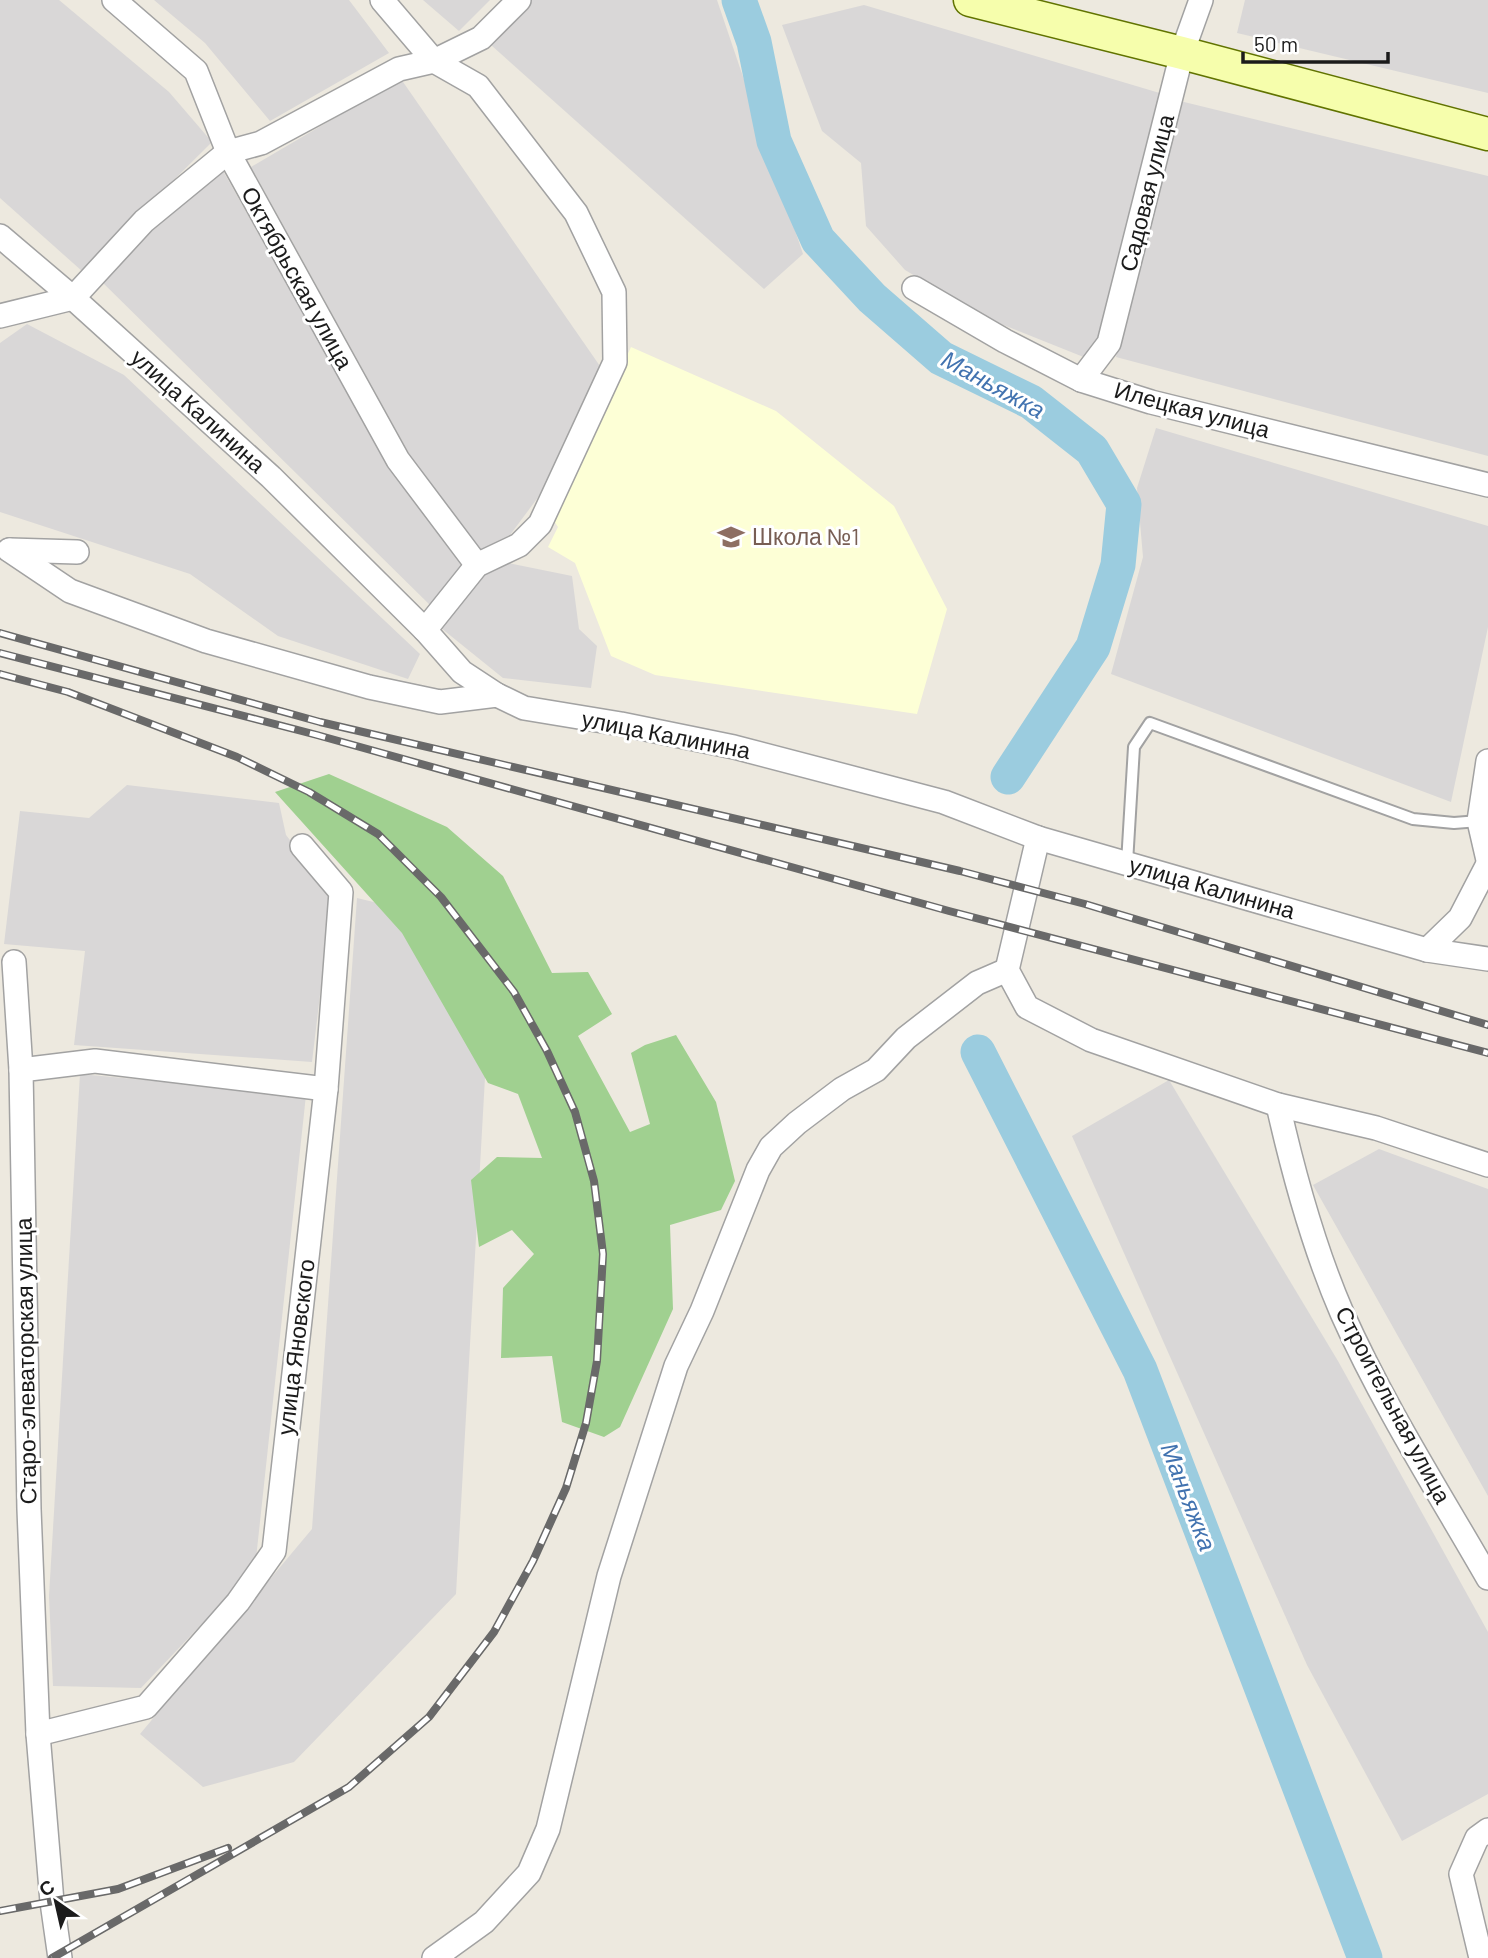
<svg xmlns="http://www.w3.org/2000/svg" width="1488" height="1958" font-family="Barlow,sans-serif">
	<rect width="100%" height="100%" fill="#ede9df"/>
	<!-- residential -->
	<g fill="#d9d7d7">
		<path d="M 0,0 L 59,0 L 169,92 L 212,142 L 82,271 L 0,198 Z"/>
		<path d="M 154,0 L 349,0 L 389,53 L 270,121 L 205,43 Z"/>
		<path d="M 423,0 L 490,0 L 459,31 Z"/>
		<path d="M 529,0 L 717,0 L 803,254 L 764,289 L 491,45 Z"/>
		<path d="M 1245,0 L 1488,0 L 1488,93 L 1237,33 Z"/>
		<path d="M 864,5 L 1163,94 L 1102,338 L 1086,358 L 986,318 L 905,270 L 866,226 L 861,163 L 822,131 L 782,25 Z"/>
		<path d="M 401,79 L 602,369 L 542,492 L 510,535 L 483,553 L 417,468 L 251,167 Z"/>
		<path d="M 1180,101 L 1488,176 L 1488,456 L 1116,357 Z"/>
		<path d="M 222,169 L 384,457 L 470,564 L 434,609 L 99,279 L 149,226 Z"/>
		<path d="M 27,324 L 124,375 L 420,654 L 408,679 L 278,636 L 190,574 L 0,512 L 0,343 Z"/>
		<path d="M 1156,428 L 1488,526 L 1488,627 L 1451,802 L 1111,674 L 1143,557 L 1137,488 Z"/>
		<path d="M 493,560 L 572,576 L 579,629 L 597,646 L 591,688 L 503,678 L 441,628 Z"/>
		<path d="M 127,785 L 279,803 L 286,835 L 332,894 L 312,1062 L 74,1045 L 85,951 L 4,944 L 20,811 L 89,818 Z"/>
		<path d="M 357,898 L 419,913 L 488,1024 L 456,1594 L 294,1762 L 203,1787 L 140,1734 L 312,1529 Z"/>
		<path d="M 80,1074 L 306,1095 L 255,1568 L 141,1688 L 53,1686 L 49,1596 Z"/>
		<path d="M 1169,1080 L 1338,1361 L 1488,1632 L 1488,1794 L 1402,1841 L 1307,1665 L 1072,1136 Z"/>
		<path d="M 1379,1149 L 1488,1189 L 1488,1496 L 1313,1185 Z"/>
	</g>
	<!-- education -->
	<path fill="#fdffd6" d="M 631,347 L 776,411 L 894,506 L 947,609 L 917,714 L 655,675 L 611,656 L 575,563 L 548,547 L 558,527 L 552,518 Z"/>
	<!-- forest -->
	<path fill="#a0d090" d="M 329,774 L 447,827 L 503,876 L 552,973 L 588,972 L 612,1014 L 578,1036 L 630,1132 L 650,1124 L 631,1053 L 645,1045 L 676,1035 L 716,1102 L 735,1181 L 721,1210 L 670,1225 L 673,1309 L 620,1427 L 604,1437 L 562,1422 L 552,1356 L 501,1358 L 503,1288 L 534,1254 L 512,1230 L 479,1247 L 471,1180 L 497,1157 L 542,1158 L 518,1094 L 488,1083 L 402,933 L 275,792 Z"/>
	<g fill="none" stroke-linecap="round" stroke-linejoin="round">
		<!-- river -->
		<g stroke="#9bccdf" stroke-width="35">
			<path d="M 739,0 L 754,42 L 774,141 L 818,240 L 872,298 L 941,358 L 1031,402 L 1092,450 L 1124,504 L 1118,565 L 1093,647 L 1008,777"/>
			<path d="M 978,1052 L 1140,1370 L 1365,1958"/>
		</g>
		<!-- lane casing -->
		<g stroke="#a2a2a2" stroke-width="14">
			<path id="lane" d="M 1127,863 L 1134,747 L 1150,723 L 1413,819 L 1454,823 L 1479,821"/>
		</g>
		<!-- street casing -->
		<g stroke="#a2a2a2" stroke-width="26">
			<g id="street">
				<path d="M 114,0 L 196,71 L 228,152 L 398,460 L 477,565"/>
				<path d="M 382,0 L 434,61 L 478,86 L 576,213 L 614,292 L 615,362 L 540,524 L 519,545 L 477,565 L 425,630"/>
				<path d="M 0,236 L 73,298 L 271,477 L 425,630 L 462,672 L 497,695 L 524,708 L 621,724 L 734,747 L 944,802 L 1038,838 L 1427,950 L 1488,959"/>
				<path d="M 914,288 L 1005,341 L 1081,380 L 1151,402 L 1488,485"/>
				<path d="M 0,316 L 73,298 L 144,221 L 228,152 L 261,143 L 399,69 L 434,61 L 481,38 L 519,0"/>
				<path d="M 1081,380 L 1109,343 L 1182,53 L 1201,0"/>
				<path d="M 9,550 L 70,591 L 206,641 L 369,687 L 440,702 L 497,695"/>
				<path d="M 10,550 L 77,552"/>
				<path d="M 1488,761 L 1479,821 L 1488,860"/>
				<path d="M 1038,838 L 1007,970 L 1027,1007 L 1091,1040 L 1278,1105 L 1376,1128 L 1488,1165"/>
				<path d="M 1427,950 L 1460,918 L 1488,864"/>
				<path d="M 14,962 L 21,1070"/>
				<path d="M 1278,1105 C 1294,1176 1313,1246 1342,1313 C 1383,1405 1438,1491 1488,1578"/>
				<path d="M 38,1734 L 146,1707 L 238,1602 L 274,1551 L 326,1089 L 341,892 L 302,846"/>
				<path d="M 60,1958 L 52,1902 L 38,1734 L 29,1509 L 21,1070 L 95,1061 L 326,1089"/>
				<path d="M 434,1958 L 484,1922 L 529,1873 L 548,1829 L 609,1576 L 676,1366 L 702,1311 L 758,1170 L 771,1147 L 797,1123 L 842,1089 L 876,1070 L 906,1038 L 977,983 L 1007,970"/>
				<path d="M 1481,1958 L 1461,1874 L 1477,1838 L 1488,1830"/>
			</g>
		</g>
		<!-- secondary casing -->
		<g stroke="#617300" stroke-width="35">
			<path id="secondary" d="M 970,0 L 1182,53 L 1488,134"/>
		</g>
		<!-- lane -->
		<use href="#lane" stroke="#fff" stroke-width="10"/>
		<!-- street -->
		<use href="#street" stroke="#fff" stroke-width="23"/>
		<!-- secondary -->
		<use href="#secondary" stroke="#f6feac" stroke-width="32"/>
		<!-- rail casing -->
		<g stroke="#696969" stroke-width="8">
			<g id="rail">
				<path d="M 0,633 L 320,722 L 960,871 L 1085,904 L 1488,1025"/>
				<path d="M 0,653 L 317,735 L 949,911 L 1488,1053"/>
				<path d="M 0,674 L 68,692 L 237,757 L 309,792 L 378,834 L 441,897 L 514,992 L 547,1051 L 575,1112 L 594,1181 L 603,1254 L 597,1361 L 586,1423 L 566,1488 L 533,1561 L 494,1632 L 429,1717 L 349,1787 L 52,1958"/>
				<path d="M 0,1911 L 118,1889 L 228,1848"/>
			</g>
		</g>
		<!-- rail -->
		<use href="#rail" stroke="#fff" stroke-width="5" stroke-dasharray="16" stroke-linecap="butt"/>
	</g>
	<!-- icons -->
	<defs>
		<g id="school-bare" transform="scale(2.1)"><path d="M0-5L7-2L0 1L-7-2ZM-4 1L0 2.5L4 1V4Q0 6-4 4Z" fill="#8d6e63" stroke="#fff" stroke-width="2.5" paint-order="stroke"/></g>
	</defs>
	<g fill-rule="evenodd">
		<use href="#school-bare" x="731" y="537"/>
	</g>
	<g text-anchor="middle" stroke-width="6" stroke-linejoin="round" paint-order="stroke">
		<!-- street labels -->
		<g font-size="23" fill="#1b1b1b" stroke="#fff">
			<text transform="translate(1147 193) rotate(-76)" y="8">Садовая улица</text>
			<text transform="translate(297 278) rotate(61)" y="8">Октябрьская улица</text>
			<text transform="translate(1192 410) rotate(15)" y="8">Илецкая улица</text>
			<text transform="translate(198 411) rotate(42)" y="8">улица Калинина</text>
			<text transform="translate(666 735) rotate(11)" y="8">улица Калинина</text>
			<text transform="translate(1212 888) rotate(16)" y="8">улица Калинина</text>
			<text transform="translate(296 1347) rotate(-83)" y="8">улица Яновского</text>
			<text transform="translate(26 1361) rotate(-91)" y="8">Старо-элеваторская улица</text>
			<text transform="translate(1393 1405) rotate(62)" y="8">Строительная улица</text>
		</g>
		<!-- education labels -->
		<g font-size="23" fill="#785e54" stroke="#fff" text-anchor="start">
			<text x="752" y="545">Школа №1</text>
		</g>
		<!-- water labels -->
		<g font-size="24" font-style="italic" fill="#4273b0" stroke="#fff">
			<text transform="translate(993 385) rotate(29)" y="8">Маньяжка</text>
			<text transform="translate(1188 1497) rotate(69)" y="8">Маньяжка</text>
		</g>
	</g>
	<!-- north arrow -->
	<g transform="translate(56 1902) rotate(326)" stroke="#ffffff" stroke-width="5" paint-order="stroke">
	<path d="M0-5L12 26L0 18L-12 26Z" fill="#1b1b1b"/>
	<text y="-10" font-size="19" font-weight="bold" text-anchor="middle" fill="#1b1b1b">С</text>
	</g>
	<!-- scale -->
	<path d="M1243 52v10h145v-10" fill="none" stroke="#1b1b1b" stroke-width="3.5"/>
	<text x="1254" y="52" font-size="21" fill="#1b1b1b" stroke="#ffffff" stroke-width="5" paint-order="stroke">50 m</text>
</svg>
